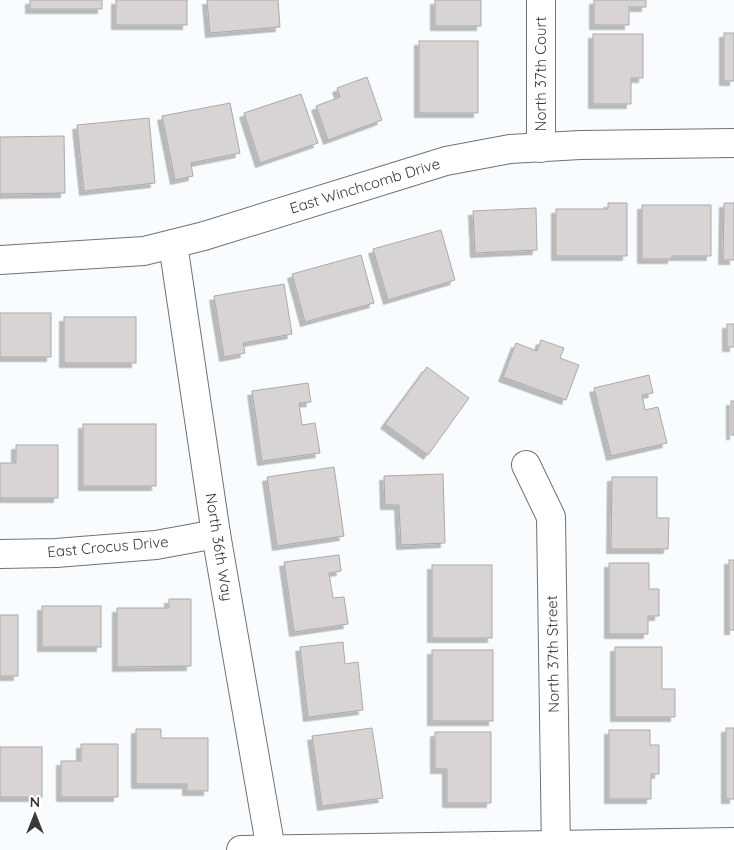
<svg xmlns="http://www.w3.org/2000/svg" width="734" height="850" font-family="Quicksand,sans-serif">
	<defs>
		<filter id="shadow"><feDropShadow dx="-4.5" dy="4.5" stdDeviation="0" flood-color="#0004"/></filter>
	</defs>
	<rect width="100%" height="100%" fill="#f9fcfe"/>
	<!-- building -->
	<g fill="#d8d4d3" stroke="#ada9a8" filter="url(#shadow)">
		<rect x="30" y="0" width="72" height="9"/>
		<rect x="116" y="0" width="71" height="25"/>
		<path d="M 207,0 L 278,0 L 280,27 L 210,33 Z"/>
		<rect x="435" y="0" width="46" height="26"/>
		<path d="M 594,0 L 646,0 L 646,7 L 629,7 L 629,25 L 594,25 Z"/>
		<rect x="724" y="33" width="10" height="48"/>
		<path d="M 593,34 L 643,34 L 643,78 L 631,78 L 631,104 L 593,104 Z"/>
		<rect x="419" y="41" width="59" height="72"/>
		<path d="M 367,77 L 382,120 L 328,140 L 316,106 L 340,97 L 337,88 Z"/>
		<path d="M 301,94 L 318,143 L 260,163 L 244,113 Z"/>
		<path d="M 230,103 L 240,153 L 191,163 L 193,176 L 175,180 L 162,116 Z"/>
		<path d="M 149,118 L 155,183 L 84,191 L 77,125 Z"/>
		<path d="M 64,136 L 65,193 L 0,194 L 0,137 Z"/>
		<path d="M 608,203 L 627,203 L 627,256 L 556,256 L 556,209 L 608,209 Z"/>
		<path d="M 724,203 L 734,203 L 734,260 L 723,260 Z"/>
		<path d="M 642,205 L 711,205 L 711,256 L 672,256 L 672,259 L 642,259 Z"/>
		<path d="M 536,208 L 537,250 L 475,253 L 473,211 Z"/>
		<path d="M 441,230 L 455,280 L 388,300 L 373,249 Z"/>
		<path d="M 361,255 L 374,303 L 305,322 L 292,274 Z"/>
		<path d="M 284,284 L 292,334 L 243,343 L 245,353 L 224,357 L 214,296 Z"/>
		<rect x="0" y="313" width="51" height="44"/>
		<rect x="64" y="317" width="72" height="46"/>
		<rect x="727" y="324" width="7" height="23"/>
		<path d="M 541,340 L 564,348 L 560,358 L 579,365 L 566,400 L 503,377 L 516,343 L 537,351 Z"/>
		<path d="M 427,367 L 469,398 L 428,455 L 385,424 Z"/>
		<path d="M 649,375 L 653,393 L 642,395 L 645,410 L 658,407 L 667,443 L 611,456 L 594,388 Z"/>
		<path d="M 308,383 L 311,402 L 299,403 L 302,425 L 315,423 L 320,453 L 262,461 L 252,391 Z"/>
		<rect x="731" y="401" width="3" height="34"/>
		<rect x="83" y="424" width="73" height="62"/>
		<path d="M 16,445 L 58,445 L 58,498 L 0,498 L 0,463 L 16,463 Z"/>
		<path d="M 334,467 L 344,536 L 277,546 L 267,477 Z"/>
		<path d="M 443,474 L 445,543 L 401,545 L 399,505 L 385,505 L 384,476 Z"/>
		<path d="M 612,477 L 657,477 L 657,518 L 669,518 L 668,549 L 611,549 Z"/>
		<path d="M 339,555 L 341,571 L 329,573 L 333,598 L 344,597 L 348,624 L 294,632 L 284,562 Z"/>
		<rect x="729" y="560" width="5" height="70"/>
		<path d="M 609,563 L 649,563 L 649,589 L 659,589 L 659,616 L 648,616 L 648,634 L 609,634 Z"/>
		<rect x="432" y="565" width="60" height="73"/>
		<path d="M 169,599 L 191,599 L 191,666 L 117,667 L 117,608 L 169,608 Z"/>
		<rect x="42" y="606" width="59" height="41"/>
		<rect x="0" y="615" width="18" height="61"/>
		<path d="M 343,642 L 345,664 L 358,662 L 363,710 L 308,717 L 300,647 Z"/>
		<path d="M 615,647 L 662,647 L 662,689 L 675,689 L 675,717 L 615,717 Z"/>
		<rect x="432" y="650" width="61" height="71"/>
		<path d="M 372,728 L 383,798 L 322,806 L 312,736 Z"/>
		<rect x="726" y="728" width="8" height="71"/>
		<path d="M 136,729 L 161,729 L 161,738 L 208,738 L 208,791 L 187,791 L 187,784 L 136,784 Z"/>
		<path d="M 609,730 L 650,730 L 650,745 L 659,745 L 659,774 L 651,774 L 651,799 L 609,799 Z"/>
		<path d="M 435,732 L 491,732 L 491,803 L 447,803 L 447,769 L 435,769 Z"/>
		<path d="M 81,744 L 118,744 L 118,797 L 61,797 L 61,761 L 81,761 Z"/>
		<rect x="0" y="747" width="42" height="50"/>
	</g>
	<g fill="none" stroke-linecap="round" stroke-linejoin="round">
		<!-- minor casing -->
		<g stroke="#6f7274" stroke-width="30">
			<g id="minor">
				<path d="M 541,0 L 541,148"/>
				<path d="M 173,244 L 216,534 L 271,850"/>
				<path d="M 0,260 L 144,251 L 204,236 L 446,161 L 510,149 L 580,145 L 734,143"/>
				<path d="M 526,465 L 551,517 L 556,850"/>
				<path d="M 0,554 L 56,553 L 156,545 L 216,534"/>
				<path d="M 241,850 L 734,842"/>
			</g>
		</g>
		<!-- minor -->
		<use href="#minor" stroke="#fff" stroke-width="28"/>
	</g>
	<g text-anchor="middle" stroke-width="4" stroke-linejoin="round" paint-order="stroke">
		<!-- street labels -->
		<g font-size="15" fill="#38393a" stroke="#fff">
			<text transform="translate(541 74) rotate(-90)" y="5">North 37th Court</text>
			<text transform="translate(365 186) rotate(-17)" y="5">East Winchcomb Drive</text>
			<text transform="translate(108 547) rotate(-5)" y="5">East Crocus Drive</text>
			<text transform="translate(219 547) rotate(81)" y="5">North 36th Way</text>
			<text transform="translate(553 654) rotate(-91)" y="5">North 37th Street</text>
		</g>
	</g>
	<!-- north arrow -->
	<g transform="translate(35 815)" stroke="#ffffff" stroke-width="4" paint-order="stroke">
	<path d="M0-4L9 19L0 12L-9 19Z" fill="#38393a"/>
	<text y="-8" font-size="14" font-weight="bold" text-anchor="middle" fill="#38393a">N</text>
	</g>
</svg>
